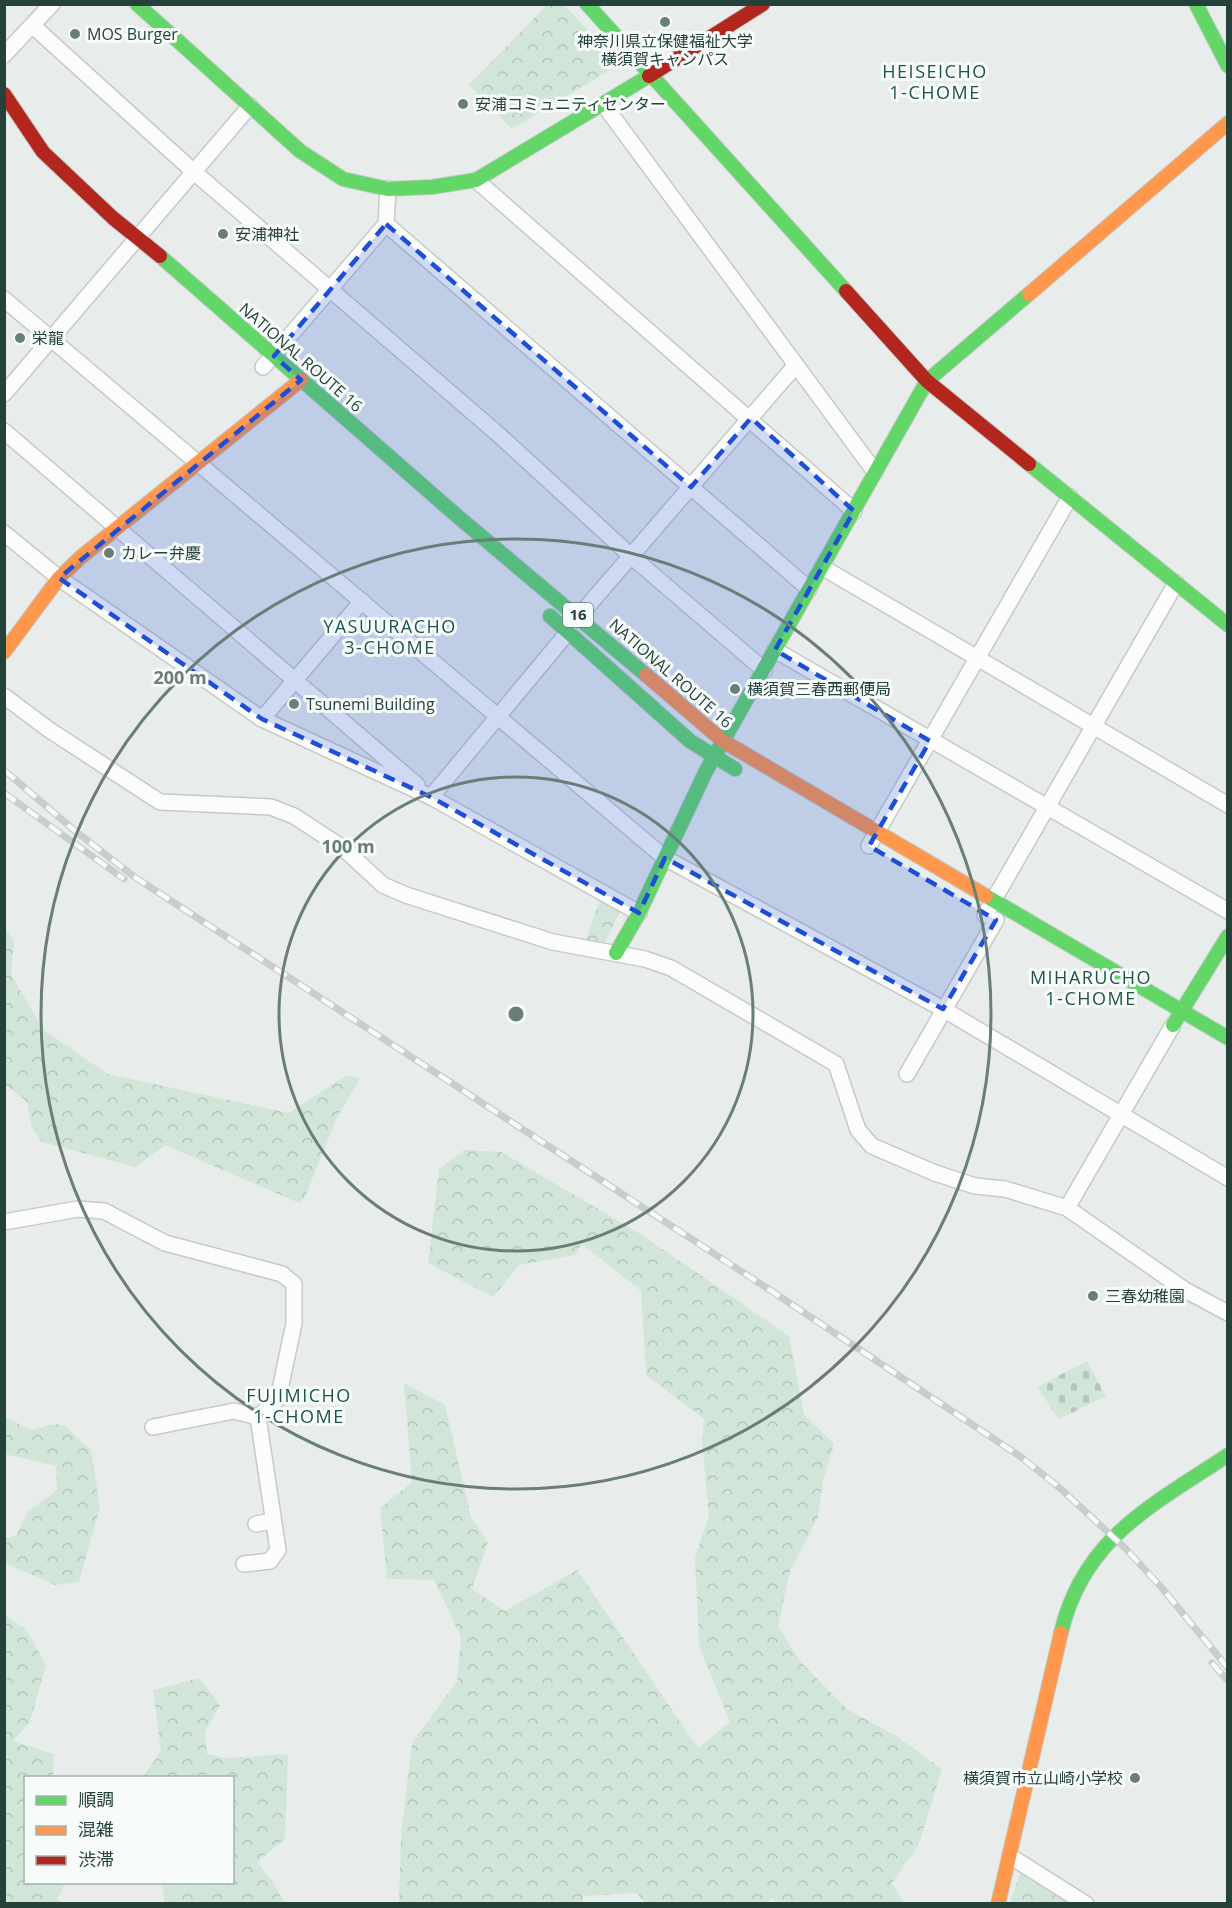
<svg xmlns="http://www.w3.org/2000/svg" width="1232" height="1908" font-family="'Open Sans','Noto Sans JP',sans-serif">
	<defs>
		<pattern id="forest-crowns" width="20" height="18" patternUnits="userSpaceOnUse" patternTransform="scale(1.5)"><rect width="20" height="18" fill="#d1e6d8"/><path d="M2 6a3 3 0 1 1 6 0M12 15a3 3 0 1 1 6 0" fill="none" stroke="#b3c6ba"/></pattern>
		<pattern id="cemetery-stones" width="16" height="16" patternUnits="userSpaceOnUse" patternTransform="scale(1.5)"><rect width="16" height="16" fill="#d1e6d8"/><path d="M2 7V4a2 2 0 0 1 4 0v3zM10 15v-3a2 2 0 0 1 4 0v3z" fill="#b3c6ba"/></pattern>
	</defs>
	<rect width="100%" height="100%" fill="#e8edeb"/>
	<!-- forest -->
	<g fill="url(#forest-crowns)">
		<path d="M 547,5 L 564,5 L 606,49 L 608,71 L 512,129 L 469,85 Z"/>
		<path d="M 600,899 L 617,908 L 619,914 L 603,946 L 585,942 Z"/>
		<path d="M 5,928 L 14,941 L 11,975 L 44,1030 L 108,1074 L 289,1113 L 346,1075 L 360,1079 L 337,1117 L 305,1197 L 299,1203 L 165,1145 L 136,1167 L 42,1142 L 32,1128 L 27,1102 L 5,1084 Z"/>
		<path d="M 464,1150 L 501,1152 L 642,1235 L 789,1336 L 804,1415 L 834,1444 L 823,1481 L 818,1517 L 790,1571 L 778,1626 L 800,1661 L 847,1709 L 898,1737 L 942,1769 L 919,1844 L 892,1883 L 904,1903 L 781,1904 L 772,1898 L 766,1904 L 646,1904 L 637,1893 L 583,1896 L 582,1904 L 399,1903 L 401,1835 L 412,1743 L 457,1681 L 461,1637 L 434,1580 L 387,1579 L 380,1508 L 412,1482 L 404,1383 L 445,1405 L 471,1517 L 488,1542 L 472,1589 L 505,1611 L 577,1570 L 698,1748 L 730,1722 L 699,1646 L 695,1557 L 709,1516 L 702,1442 L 704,1419 L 646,1375 L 641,1291 L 582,1244 L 575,1255 L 519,1265 L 493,1297 L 428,1263 L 439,1169 Z"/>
		<path d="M 5,1417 L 31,1430 C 74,1418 59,1425 91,1450 L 100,1507 L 79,1582 L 55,1585 L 5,1563 L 5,1538 L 16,1536 L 28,1511 L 57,1490 L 56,1466 L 5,1454 Z"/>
		<path d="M 5,1615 L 26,1629 L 46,1665 L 30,1722 L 13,1741 L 54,1754 L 53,1777 L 26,1778 L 26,1882 L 66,1883 L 57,1899 L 61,1903 L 5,1903 Z"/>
		<path d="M 199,1678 L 220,1705 L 205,1732 L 207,1754 L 225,1758 L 288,1754 L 285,1839 L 257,1862 L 273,1882 L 284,1903 L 165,1903 L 162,1885 L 167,1883 L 232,1882 L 232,1778 L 143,1777 L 161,1751 L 153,1690 Z"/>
		<path d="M 1020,1873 L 1070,1903 L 1010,1903 Z"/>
	</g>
	<!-- cemetery -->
	<path fill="url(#cemetery-stones)" d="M 1087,1361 L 1106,1396 L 1059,1419 L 1037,1387 Z"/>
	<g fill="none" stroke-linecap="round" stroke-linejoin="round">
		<!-- street casing -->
		<g stroke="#c5cac8" stroke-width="18">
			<g id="street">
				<path d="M 33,26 L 194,172 L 499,435 L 631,556 L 764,670"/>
				<path d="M 4,55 L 52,4"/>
				<path d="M 604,105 L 875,472"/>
				<path d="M 476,180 L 854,511"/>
				<path d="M 386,224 L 809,589"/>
				<path d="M 4,299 L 665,858 L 943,1009 L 1228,1178"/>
				<path d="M 263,367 L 386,224 L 388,189"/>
				<path d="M 4,394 L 250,106"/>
				<path d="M 4,431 L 417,785"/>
				<path d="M 4,533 L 59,578 L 262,719 L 431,797 L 639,913"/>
				<path d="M 822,567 L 1228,805"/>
				<path d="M 579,616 L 796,365"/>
				<path d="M 775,650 L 1228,911"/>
				<path d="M 4,696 L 48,729 L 160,802 L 271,807 L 294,816 L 343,848 L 383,885 L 406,895 L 553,942 L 645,959 L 671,968 L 836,1064 L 858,1130 L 872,1146 L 935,1173 L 975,1186 L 1005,1189 L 1067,1208 L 1185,1290 L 1228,1313"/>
				<path d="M 262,719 L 362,601"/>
				<path d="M 431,797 L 569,631"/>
				<path d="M 869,846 L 1070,497"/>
				<path d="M 985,915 L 1176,583"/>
				<path d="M 907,1074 L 996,920"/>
				<path d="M 1067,1208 L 1173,1025"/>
				<path d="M 4,1222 L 78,1209 L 104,1211 L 165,1243 L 282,1274 L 294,1284 L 294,1323 L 278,1399 L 258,1417"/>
				<path d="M 153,1427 L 234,1411 L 258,1417"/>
				<path d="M 256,1524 L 273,1521"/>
				<path d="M 244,1564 L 270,1561 L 278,1550 L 258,1417"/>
				<path d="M 1010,1856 L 1086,1904"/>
			</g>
		</g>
		<!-- fast casing -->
		<g stroke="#c3cbc8" stroke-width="16">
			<g id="fast">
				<path d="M 137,4 L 300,151 L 343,179 L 388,189 L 432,187 L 476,180 L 649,76"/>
				<path d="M 587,4 L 846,291"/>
				<path d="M 1196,4 L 1228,66"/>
				<path d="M 160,256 L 456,515 L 646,675"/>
				<path d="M 1029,464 L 1228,625"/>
				<path d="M 550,616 L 690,741 L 735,769"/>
				<path d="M 986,896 L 1228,1038"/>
				<path d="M 616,953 L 639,913 L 706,771 L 927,381 L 1029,294"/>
				<path d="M 1173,1025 L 1228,936"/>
				<path d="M 1061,1633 C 1083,1538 1153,1505 1228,1455"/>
			</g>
		</g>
		<!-- slow casing -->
		<g stroke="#c3cbc8" stroke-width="16">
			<g id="slow">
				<path d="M 1029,294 L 1228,123"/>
				<path d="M 4,652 L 59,578 L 81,557 L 301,380"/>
				<path d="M 646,675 L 723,741 L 986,896"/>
				<path d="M 998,1904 L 1061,1633"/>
			</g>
		</g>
		<!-- jam casing -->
		<g stroke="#c3cbc8" stroke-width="16">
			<g id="jam">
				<path d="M 649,76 L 763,4"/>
				<path d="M 4,94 L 43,152 L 113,218 L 160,256"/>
				<path d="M 846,291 L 927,381 L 1029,464"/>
			</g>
		</g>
		<!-- street -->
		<use href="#street" stroke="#fcfcfc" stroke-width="15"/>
		<!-- fast -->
		<use href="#fast" stroke="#63d668" stroke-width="14"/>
		<!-- slow -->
		<use href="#slow" stroke="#ff974d" stroke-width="14"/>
		<!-- jam -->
		<use href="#jam" stroke="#b3261e" stroke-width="14"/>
		<!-- rail casing -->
		<g stroke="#c9cdcc" stroke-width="7">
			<g id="rail">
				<path d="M 4,770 L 74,830 L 136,878 L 770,1290 L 1021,1457 L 1061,1489 L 1125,1548 L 1161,1587 L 1228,1668"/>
				<path d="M 4,793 L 124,879"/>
				<path d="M 1212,1663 L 1228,1681"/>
			</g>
		</g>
		<!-- rail -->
		<use href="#rail" stroke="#f7fbf9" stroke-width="4.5" stroke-dasharray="14" stroke-linecap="butt"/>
	</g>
	<!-- marked area -->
	<path fill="#1d4ed8" fill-opacity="0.2" stroke="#1d4ed8" stroke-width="4.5" stroke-dasharray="12 8" stroke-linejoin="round" d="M 386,224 L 691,487 L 751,418 L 854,511 L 775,650 L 930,741 L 869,846 L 996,920 L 943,1009 L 665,858 L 639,913 L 431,797 L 262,719 L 59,578 L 301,380 L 274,356 Z"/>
	<!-- distance rings -->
	<g fill="none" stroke="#697e78" stroke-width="3">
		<circle cx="516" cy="1014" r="237"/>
		<circle cx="516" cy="1014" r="475"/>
	</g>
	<!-- markers -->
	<g fill="#697e78" stroke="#f7fbf9" stroke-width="2">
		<circle cx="665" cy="22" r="6"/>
		<circle cx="75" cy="34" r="6"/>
		<circle cx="463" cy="104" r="6"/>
		<circle cx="223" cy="234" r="6"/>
		<circle cx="20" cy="338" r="6"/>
		<circle cx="109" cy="553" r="6"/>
		<circle cx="735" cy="689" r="6"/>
		<circle cx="294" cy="704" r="6"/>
		<circle cx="1093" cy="1296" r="6"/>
		<circle cx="1135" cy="1778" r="6"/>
	</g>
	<g text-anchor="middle" stroke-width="6" stroke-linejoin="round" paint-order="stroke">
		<!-- shield labels -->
		<rect fill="#f7fbf9" stroke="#637a73" stroke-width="1.5" x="563" y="603" width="30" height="24" rx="4.5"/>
		<g font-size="15" font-weight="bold" fill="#24423a">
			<text x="578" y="620">16</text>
		</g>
		<!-- poi labels -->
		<g font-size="16" fill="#24423a" stroke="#f7fbf9" text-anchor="start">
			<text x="87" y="40">MOS Burger</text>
			<text x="665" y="47" text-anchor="middle">神奈川県立保健福祉大学<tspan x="665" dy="18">横須賀キャンパス</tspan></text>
			<text x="475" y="110">安浦コミュニティセンター</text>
			<text x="235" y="240">安浦神社</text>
			<text x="32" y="344">栄龍</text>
			<text x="121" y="559">カレー弁慶</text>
			<text x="747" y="695">横須賀三春西郵便局</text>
			<text x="306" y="710">Tsunemi Building</text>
			<text x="1105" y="1302">三春幼稚園</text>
			<text x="1123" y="1784" text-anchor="end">横須賀市立山崎小学校</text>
		</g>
		<!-- street labels -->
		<g font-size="16" fill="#24423a" stroke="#f7fbf9">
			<text transform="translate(301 357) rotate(41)" y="6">NATIONAL ROUTE 16</text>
			<text transform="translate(671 673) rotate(41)" y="6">NATIONAL ROUTE 16</text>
		</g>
		<!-- neighbourhood labels -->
		<g font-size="18" letter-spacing="1.5" fill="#1f5548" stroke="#f7fbf9">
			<text x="935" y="78">HEISEICHO<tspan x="935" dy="21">1-CHOME</tspan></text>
			<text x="390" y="633">YASUURACHO<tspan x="390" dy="21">3-CHOME</tspan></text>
			<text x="1091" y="984">MIHARUCHO<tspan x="1091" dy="21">1-CHOME</tspan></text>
			<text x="299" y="1402">FUJIMICHO<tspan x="299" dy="21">1-CHOME</tspan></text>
		</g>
	</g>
	<circle cx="516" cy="1014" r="9" fill="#697e78" stroke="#f7fbf9" stroke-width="3"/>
	<g font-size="18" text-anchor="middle" font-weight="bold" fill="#697e78" stroke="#f7fbf9" stroke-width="6" stroke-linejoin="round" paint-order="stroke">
		<text x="180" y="684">200 m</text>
		<text x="348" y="853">100 m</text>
	</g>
	<!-- border -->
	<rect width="1232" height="1908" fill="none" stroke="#24423a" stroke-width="12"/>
	<!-- legend -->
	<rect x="24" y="1776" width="210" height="108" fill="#f7fbf9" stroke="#a3b1ad" stroke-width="1.5"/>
	<rect x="36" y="1796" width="30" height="9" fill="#63d668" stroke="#a3b1ad" stroke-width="1.5"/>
	<text x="78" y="1806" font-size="18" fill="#24423a">順調</text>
	<rect x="36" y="1826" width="30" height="9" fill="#ff974d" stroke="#a3b1ad" stroke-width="1.5"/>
	<text x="78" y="1836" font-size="18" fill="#24423a">混雑</text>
	<rect x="36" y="1856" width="30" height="9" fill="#b3261e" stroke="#a3b1ad" stroke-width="1.5"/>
	<text x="78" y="1866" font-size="18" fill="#24423a">渋滞</text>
</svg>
